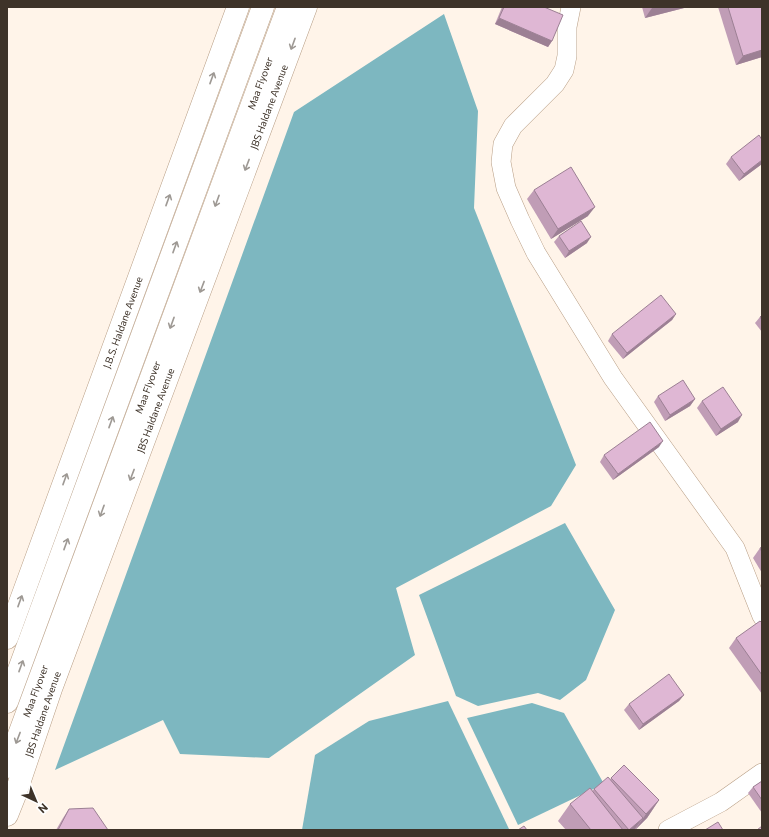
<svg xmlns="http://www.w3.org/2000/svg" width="769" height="837" font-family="Commissioner,sans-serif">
	<rect width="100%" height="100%" fill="#fff4e9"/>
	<!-- water -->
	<g fill="#7db7c0">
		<path d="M 444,14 L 478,111 L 474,208 L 576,465 L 551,506 L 396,588 L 415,655 L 269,758 L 180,754 L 163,720 L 55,770 L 294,112 Z"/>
		<path d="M 565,523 L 615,610 L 586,680 L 560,700 L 538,693 L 478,706 L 456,696 L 419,595 Z"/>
		<path d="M 448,701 L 509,829 L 508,830 L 302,830 L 315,755 L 369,721 Z"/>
		<path d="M 532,703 L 564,713 L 604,784 L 518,825 L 467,718 Z"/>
	</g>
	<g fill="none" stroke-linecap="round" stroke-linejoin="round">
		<!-- minor casing -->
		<g stroke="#b89e85" stroke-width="20">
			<g id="minor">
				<path d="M 571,7 L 567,27 L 567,56 L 564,70 L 555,84 L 513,126 L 503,144 L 501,162 L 506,188 L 520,220 L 536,253 L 613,378 L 735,548 L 762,616"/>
				<path d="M 668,830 L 721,802 L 762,773"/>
			</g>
		</g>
		<!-- major casing -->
		<g stroke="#b89e85" stroke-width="23">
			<g id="major">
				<path id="s1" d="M 7,638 L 238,7"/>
				<path id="s2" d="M 7,815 L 15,795 L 51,689 L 306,7"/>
			</g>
		</g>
		<!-- highway casing -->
		<g stroke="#b89e85" stroke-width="23">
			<g id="highway">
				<path d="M 7,702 L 263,7"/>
				<path id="s3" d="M 7,767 L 288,7"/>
			</g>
		</g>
		<!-- minor -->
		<use href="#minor" stroke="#fff" stroke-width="19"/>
		<!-- major -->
		<use href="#major" stroke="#fff" stroke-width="22"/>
		<!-- highway -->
		<use href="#highway" stroke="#fff" stroke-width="22"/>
	</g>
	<!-- wall -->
	<g fill="#c09db6">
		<path d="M 502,7 L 544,7 L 552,41 L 548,47 L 495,24 Z"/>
		<path d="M 642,7 L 688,7 L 645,18 Z"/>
		<path d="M 718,7 L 762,7 L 762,57 L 736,65 Z"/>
		<path d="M 731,157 L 762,164 L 739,181 L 726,164 Z"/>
		<path d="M 534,190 L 588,216 L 551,239 L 527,199 Z"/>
		<path d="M 559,236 L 587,243 L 565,258 L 554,242 Z"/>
		<path d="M 676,314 L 672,320 L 623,359 L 608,341 L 612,334 Z"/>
		<path d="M 762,315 L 762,332 L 755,323 L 760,317 Z"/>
		<path d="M 658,396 L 695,399 L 690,406 L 665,421 L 654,402 Z"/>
		<path d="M 702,401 L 738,422 L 716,436 L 697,408 Z"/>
		<path d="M 659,447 L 613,480 L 600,462 L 604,455 Z"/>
		<path d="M 762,547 L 762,573 L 753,558 L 760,548 Z"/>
		<path d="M 762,623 L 762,694 L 729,648 L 736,638 Z"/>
		<path d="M 684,695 L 679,701 L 639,730 L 624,710 L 629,704 Z"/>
		<path d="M 611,778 L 659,800 L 647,818 L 635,830 L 566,830 L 558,821 L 570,804 L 592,791 L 594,789 L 610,780 Z"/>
		<path d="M 762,781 L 762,813 L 748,793 L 753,787 Z"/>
		<path d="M 69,809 L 108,830 L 56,830 L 63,818 Z"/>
	</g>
	<!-- shaded-wall -->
	<g fill="#9c8094">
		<path d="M 657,7 L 688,7 L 645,18 L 652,8 Z"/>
		<path d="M 499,18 L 552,41 L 548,47 L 495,24 Z"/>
		<path d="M 762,50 L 762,57 L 736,65 L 743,56 Z"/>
		<path d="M 762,160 L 762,164 L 739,181 L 744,174 Z"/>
		<path d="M 595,207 L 588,216 L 551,239 L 558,229 Z"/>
		<path d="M 591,237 L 587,243 L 565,258 L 569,251 Z"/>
		<path d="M 676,314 L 672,320 L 623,359 L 627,353 Z"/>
		<path d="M 695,399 L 690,406 L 665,421 L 670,415 Z"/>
		<path d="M 742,415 L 738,422 L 716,436 L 721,429 Z"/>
		<path d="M 663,441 L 659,447 L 613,480 L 618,474 Z"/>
		<path d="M 684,695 L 679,701 L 639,730 L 643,724 Z"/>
		<path d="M 659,800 L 647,818 L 635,830 L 646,814 Z"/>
		<path d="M 643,818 L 634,830 L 629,830 Z"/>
	</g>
	<!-- building -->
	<g fill="#dfb7d4" stroke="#9c8094">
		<path d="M 504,7 L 544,7 L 563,15 L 552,41 L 499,18 Z"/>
		<path d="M 728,7 L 762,7 L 762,50 L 743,56 Z"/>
		<path d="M 759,135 L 762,140 L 762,160 L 744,174 L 731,157 Z"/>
		<path d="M 571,167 L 595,207 L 558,229 L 534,190 Z"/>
		<path d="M 581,221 L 591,237 L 569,251 L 559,236 Z"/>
		<path d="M 661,295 L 676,314 L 627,353 L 612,334 Z"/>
		<path d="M 762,315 L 762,320 L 760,317 Z"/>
		<path d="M 683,380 L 695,399 L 670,415 L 658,396 Z"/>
		<path d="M 723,387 L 742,415 L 721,429 L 702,401 Z"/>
		<path d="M 650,422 L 663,441 L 618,474 L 604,455 Z"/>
		<path d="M 762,547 L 762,552 L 760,548 Z"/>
		<path d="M 760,621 L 762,623 L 762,675 L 736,638 Z"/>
		<path d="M 669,674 L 684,695 L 643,724 L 629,704 Z"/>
		<path d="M 624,765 L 659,800 L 646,814 L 611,778 Z"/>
		<path d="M 608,777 L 643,818 L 629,830 L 594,789 Z"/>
		<path d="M 762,781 L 762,800 L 753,787 Z"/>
		<path d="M 590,788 L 623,830 L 591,830 L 570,804 Z"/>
		<path d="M 93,808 L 108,830 L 58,830 L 69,809 Z"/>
		<path d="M 718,822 L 723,830 L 705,830 Z"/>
		<path d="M 524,826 L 527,830 L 518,830 Z"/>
		<path d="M 762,826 L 762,830 L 757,830 Z"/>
	</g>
	<!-- one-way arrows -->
	<defs><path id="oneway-shaft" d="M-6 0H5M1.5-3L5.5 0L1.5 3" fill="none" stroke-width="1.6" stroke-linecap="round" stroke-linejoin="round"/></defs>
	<g stroke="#9e9994">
		<use href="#oneway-shaft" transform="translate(293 44) rotate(110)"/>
		<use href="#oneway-shaft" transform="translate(212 78) rotate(-70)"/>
		<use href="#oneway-shaft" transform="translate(247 165) rotate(111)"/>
		<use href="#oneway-shaft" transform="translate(168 200) rotate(-70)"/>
		<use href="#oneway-shaft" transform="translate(217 201) rotate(110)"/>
		<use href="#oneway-shaft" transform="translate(175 247) rotate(-70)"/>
		<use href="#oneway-shaft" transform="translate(202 287) rotate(111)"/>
		<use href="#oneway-shaft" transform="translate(172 323) rotate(110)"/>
		<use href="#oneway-shaft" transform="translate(111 422) rotate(-70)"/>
		<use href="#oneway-shaft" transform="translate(132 475) rotate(111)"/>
		<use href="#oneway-shaft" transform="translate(65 479) rotate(-70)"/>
		<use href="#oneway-shaft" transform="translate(102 511) rotate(110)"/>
		<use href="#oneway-shaft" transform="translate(66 544) rotate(-70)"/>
		<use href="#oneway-shaft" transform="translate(20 601) rotate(-70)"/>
		<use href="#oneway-shaft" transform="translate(21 666) rotate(-70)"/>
		<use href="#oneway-shaft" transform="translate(18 738) rotate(111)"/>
	</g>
	<g text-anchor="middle" stroke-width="4" stroke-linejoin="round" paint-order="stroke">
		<!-- street labels -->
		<g font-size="10" fill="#3e3329" stroke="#fff">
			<text dy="4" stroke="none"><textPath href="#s3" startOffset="729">Maa Flyover</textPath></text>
			<text dy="4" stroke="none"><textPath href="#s2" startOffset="755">JBS Haldane Avenue</textPath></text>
			<text dy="4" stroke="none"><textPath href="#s1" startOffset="336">J.B.S. Haldane Avenue</textPath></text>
			<text dy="4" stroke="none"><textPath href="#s3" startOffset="405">Maa Flyover</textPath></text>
			<text dy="4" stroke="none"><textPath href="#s2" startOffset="431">JBS Haldane Avenue</textPath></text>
			<text dy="4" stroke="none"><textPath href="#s3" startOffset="81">Maa Flyover</textPath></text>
			<text dy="4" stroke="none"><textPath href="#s2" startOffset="107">JBS Haldane Avenue</textPath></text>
		</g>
	</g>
	<!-- border -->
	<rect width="769" height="837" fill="none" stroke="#3e3329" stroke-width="16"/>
	<!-- north arrow -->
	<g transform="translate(36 801) rotate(136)" stroke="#ffffff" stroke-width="3" paint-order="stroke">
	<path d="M0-3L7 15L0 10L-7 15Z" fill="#3e3329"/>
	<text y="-6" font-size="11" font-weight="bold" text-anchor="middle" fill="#3e3329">N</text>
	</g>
</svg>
